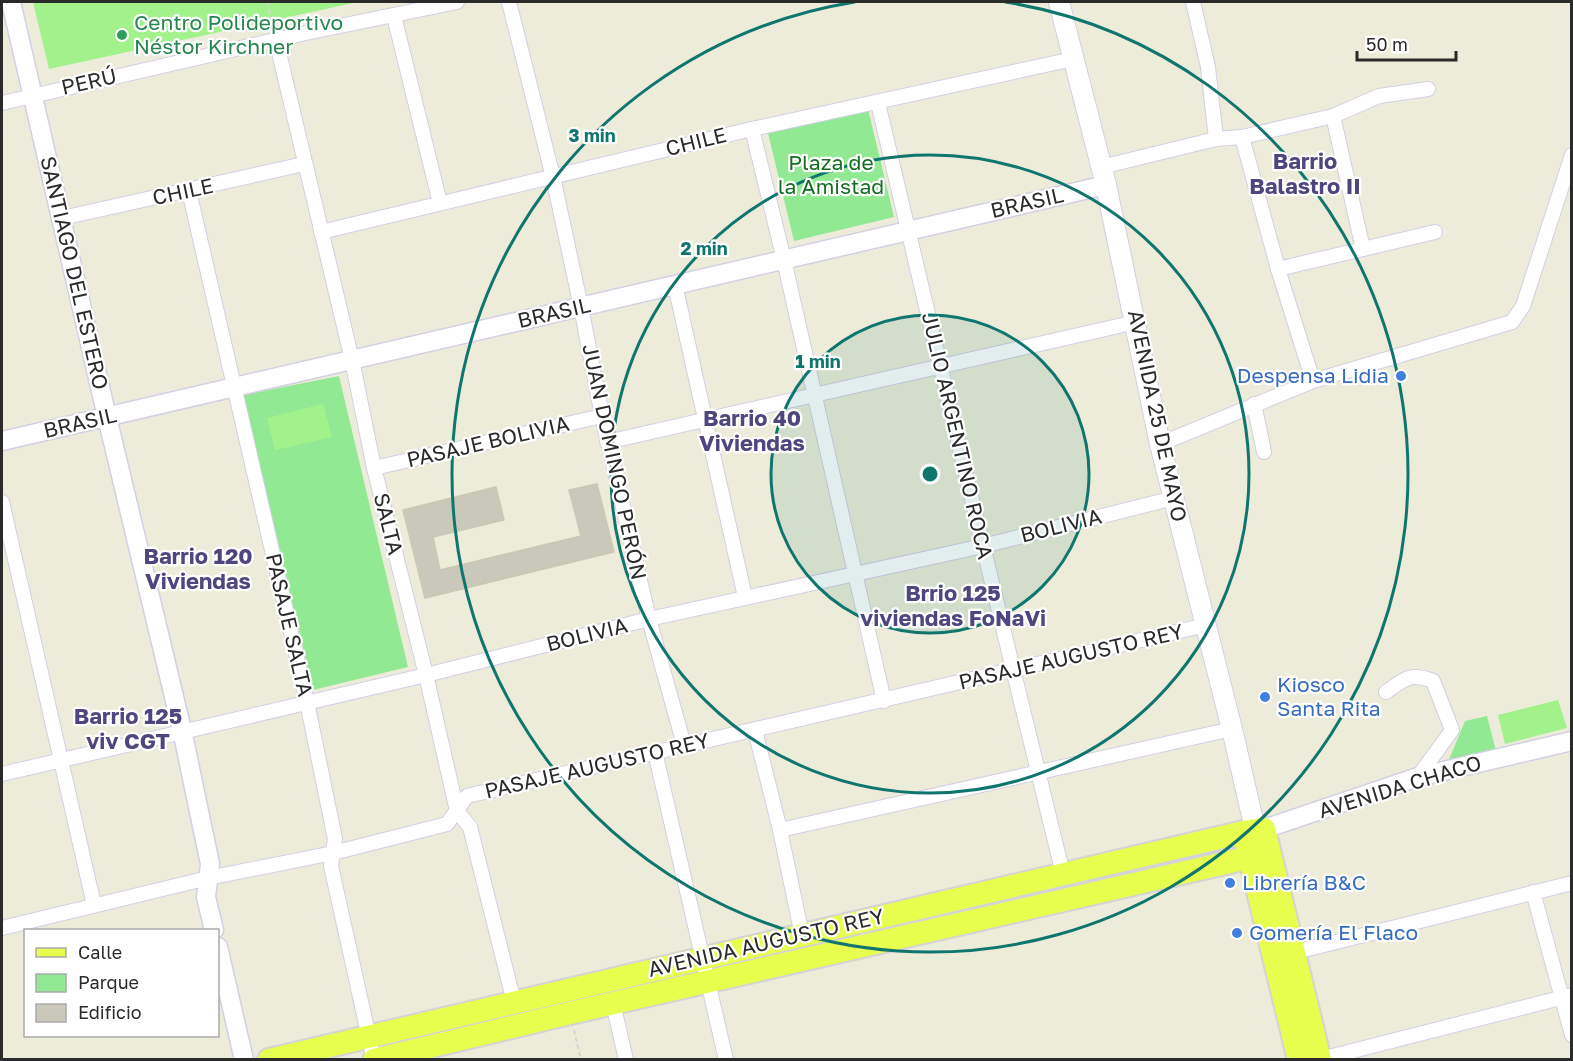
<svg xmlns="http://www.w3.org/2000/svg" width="1573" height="1061" font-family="'Golos Text',sans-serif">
	<rect width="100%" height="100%" fill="#edecda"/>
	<!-- green -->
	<g fill="#91ea93">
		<path d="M 868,109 L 894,217 L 794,241 L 768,133 Z"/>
		<path d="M 339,376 L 408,667 L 313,690 L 243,395 Z"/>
		<path d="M 1487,716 L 1496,751 L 1448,762 L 1465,721 Z"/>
		<path d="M 1224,843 L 1227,855 L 730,970 L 727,959 Z"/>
	</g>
	<!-- pitch -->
	<g fill="#a1f28b">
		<path d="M 33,2 L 358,2 L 49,69 Z"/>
		<path d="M 323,404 L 332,437 L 275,450 L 267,418 Z"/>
		<path d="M 1558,700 L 1567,728 L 1505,744 L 1498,715 Z"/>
	</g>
	<!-- building -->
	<path fill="#c9c8ba" stroke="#c9c9b3" stroke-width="1.5" d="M 597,484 L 614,552 L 425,598 L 403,510 L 496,487 L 504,520 L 433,537 L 440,570 L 581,536 L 569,490 Z"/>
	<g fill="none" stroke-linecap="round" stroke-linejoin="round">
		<!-- minor casing -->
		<g stroke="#d3cfe4" stroke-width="16">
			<g id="minor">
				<path d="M 509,2 L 553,177 L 581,307 L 602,416 L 649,619 L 684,745"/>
				<path d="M 1193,2 L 1208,67 L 1216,139"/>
				<path d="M 394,16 L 440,203"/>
				<path d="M 276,40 L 352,360 L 374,468 L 426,675 L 457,811 L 470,827 L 514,1002"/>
				<path d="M 2,103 L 301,34 L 457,2"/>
				<path d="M 878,103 L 983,546 L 1063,874"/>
				<path d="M 1333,116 L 1363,249"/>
				<path d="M 752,129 L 784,260 L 884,701"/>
				<path d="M 1242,137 L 1278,269 L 1313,381"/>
				<path d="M 1101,167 L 1216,139 L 1242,137 L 1333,116 L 1379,96 L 1428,89"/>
				<path d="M 189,191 L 307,702 L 335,839 L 331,866 L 374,1060"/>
				<path d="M 62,218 L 304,164"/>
				<path d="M 321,232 L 752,129 L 1073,59"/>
				<path d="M 1278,269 L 1435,232"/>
				<path d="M 675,285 L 745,597"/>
				<path d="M 1254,404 L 1264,452"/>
				<path d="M 607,442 L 1136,322"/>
				<path d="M 1160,444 L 1313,381 L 1512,322 L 1523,306 L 1572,155"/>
				<path d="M 374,468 L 602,416"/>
				<path d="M 2,502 L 94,905"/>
				<path d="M 1386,692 C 1405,679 1410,672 1433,681 L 1452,730 L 1418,777"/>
				<path d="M 755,730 L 780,830 L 802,935"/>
				<path d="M 655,752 L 726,1060"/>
				<path d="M 2,774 L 426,675 L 649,619 L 983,546 L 1174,498"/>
				<path d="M 780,830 L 1232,729"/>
				<path d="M 1533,892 L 1572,1035"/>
				<path d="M 2,928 L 208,878 L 333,853 L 447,824 L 467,796 L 1206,625"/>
				<path d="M 1288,954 L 1572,883"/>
				<path d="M 613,1003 L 626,1060"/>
				<path d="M 1317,1060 L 1572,995"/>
			</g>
		</g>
		<!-- tertiary casing -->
		<g stroke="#d3cfe4" stroke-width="21">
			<g id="tertiary">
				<path d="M 11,2 L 107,417 L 182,730 L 210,864 L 206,897 L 214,930"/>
				<path d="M 2,441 L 1106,185"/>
				<path d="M 1264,829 L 1418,777 L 1572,741"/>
				<path d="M 218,947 L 244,1060"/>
			</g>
		</g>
		<!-- secondary casing -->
		<g stroke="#d3cfe4" stroke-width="22">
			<path id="secondary" d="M 1059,2 L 1106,185 L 1160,444 L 1232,729 L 1255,829"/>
		</g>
		<!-- primary casing -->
		<g stroke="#d4d4d4" stroke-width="26">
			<g id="primary">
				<path d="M 1246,842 L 1299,1060"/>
				<path d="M 269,1060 L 1244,832 L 1264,829 L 1320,1060"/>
				<path d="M 374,1060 L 570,1013 L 1269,853"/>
			</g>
		</g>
		<!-- path -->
		<g stroke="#d4d4d4" stroke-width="2" stroke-dasharray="4.5 3" stroke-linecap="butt">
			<path d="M 267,2 L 273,28"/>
			<path d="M 574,1030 L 581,1060"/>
		</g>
		<!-- minor -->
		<use href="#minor" stroke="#fff" stroke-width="14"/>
		<!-- tertiary -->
		<use href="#tertiary" stroke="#fff" stroke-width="18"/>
		<!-- secondary -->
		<use href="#secondary" stroke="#fff" stroke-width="20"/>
		<!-- primary -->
		<use href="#primary" stroke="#e7fe4e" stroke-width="22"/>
	</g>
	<!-- distance rings -->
	<circle cx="930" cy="474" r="159" fill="#0f766e" fill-opacity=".12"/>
	<g fill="none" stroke="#0f766e" stroke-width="3">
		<circle cx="930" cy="474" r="159"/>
		<circle cx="930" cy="474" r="319"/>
		<path d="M1005 2A478 478 0 1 1 855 2"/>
	</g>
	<!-- markers -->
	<circle fill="#2e9e5b" stroke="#fff" stroke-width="2" cx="122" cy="35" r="6"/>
	<g fill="#3f7fe0" stroke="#fff" stroke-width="2">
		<circle cx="1401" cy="376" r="6"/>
		<circle cx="1265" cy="697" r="6"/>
		<circle cx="1230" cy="883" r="6"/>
		<circle cx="1237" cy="933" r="6"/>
	</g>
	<g text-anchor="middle" stroke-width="4.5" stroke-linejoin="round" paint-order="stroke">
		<!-- leisure labels -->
		<g font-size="21" fill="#27864d" stroke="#fff" text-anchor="start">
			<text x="134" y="30">Centro Polideportivo<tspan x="134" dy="24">Néstor Kirchner</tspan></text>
		</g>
		<!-- street labels -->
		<g font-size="21" fill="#2a2a2a" stroke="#fff">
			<text transform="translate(89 82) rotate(-13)" y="7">PERÚ</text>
			<text transform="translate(696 142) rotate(-14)" y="7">CHILE</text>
			<text transform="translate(183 192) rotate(-12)" y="7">CHILE</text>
			<text transform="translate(1027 203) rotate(-13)" y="7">BRASIL</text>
			<text transform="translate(74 273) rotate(77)" y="7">SANTIAGO DEL ESTERO</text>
			<text transform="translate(554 313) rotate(-13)" y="7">BRASIL</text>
			<text transform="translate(1157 416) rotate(78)" y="7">AVENIDA 25 DE MAYO</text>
			<text transform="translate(80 423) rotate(-13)" y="7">BRASIL</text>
			<text transform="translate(957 436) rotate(77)" y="7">JULIO ARGENTINO ROCA</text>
			<text transform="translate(488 442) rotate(-13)" y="7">PASAJE BOLIVIA</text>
			<text transform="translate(614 462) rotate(78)" y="7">JUAN DOMINGO PERÓN</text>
			<text transform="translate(388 524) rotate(76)" y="7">SALTA</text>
			<text transform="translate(1061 526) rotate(-14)" y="7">BOLIVIA</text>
			<text transform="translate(289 625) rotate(77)" y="7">PASAJE SALTA</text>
			<text transform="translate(587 635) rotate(-14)" y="7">BOLIVIA</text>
			<text transform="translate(1071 657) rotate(-13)" y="7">PASAJE AUGUSTO REY</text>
			<text transform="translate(597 766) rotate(-13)" y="7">PASAJE AUGUSTO REY</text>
			<text transform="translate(1400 787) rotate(-17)" y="7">AVENIDA CHACO</text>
			<text transform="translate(766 943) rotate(-13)" y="7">AVENIDA AUGUSTO REY</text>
		</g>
		<!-- park labels -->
		<g font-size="21" fill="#136e21" stroke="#fff">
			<text x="831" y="170">Plaza de<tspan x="831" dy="24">la Amistad</tspan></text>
		</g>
		<!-- shop labels -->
		<g font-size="21" fill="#366cbe" stroke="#fff" text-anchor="start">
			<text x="1389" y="383" text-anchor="end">Despensa Lidia</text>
			<text x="1277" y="692">Kiosco<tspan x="1277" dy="24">Santa Rita</tspan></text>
			<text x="1242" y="890">Librería B&amp;C</text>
			<text x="1249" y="940">Gomería El Flaco</text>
		</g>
		<!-- neighbourhood labels -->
		<g font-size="22" font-weight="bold" fill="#50467f" stroke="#fff">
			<text x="1305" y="169">Barrio<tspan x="1305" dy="25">Balastro II</tspan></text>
			<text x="752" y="426">Barrio 40<tspan x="752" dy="25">Viviendas</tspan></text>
			<text x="198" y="564">Barrio 120<tspan x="198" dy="25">Viviendas</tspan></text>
			<text x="953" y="601">Brrio 125<tspan x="953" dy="25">viviendas FoNaVi</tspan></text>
			<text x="128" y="724">Barrio 125<tspan x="128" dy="25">viv CGT</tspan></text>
		</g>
	</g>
	<circle cx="930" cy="474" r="9" fill="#0f766e" stroke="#fff" stroke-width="3"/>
	<g font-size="18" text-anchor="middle" font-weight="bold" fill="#0f766e" stroke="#fff" stroke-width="4.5" stroke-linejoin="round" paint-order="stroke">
		<text x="592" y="142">3 min</text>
		<text x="704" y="255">2 min</text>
		<text x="818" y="368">1 min</text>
	</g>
	<!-- border -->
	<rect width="1573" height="1061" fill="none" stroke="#2a2a2a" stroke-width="6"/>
	<!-- legend -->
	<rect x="24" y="929" width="195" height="108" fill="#ffffff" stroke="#aaaaaa" stroke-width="1.5"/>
	<rect x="36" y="948" width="30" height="9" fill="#e7fe4e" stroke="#aaaaaa" stroke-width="1.5"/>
	<text x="78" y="959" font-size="18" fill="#2a2a2a">Calle</text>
	<rect x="36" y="974" width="30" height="18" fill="#91ea93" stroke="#aaaaaa" stroke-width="1.5"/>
	<text x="78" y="989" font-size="18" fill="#2a2a2a">Parque</text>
	<rect x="36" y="1004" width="30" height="18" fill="#c9c8ba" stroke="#aaaaaa" stroke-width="1.5"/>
	<text x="78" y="1019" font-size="18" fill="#2a2a2a">Edificio</text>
	<!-- scale -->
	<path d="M1357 51v9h99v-9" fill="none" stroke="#2a2a2a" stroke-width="3"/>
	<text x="1366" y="51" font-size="18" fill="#2a2a2a" stroke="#ffffff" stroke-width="4.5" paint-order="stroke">50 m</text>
</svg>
